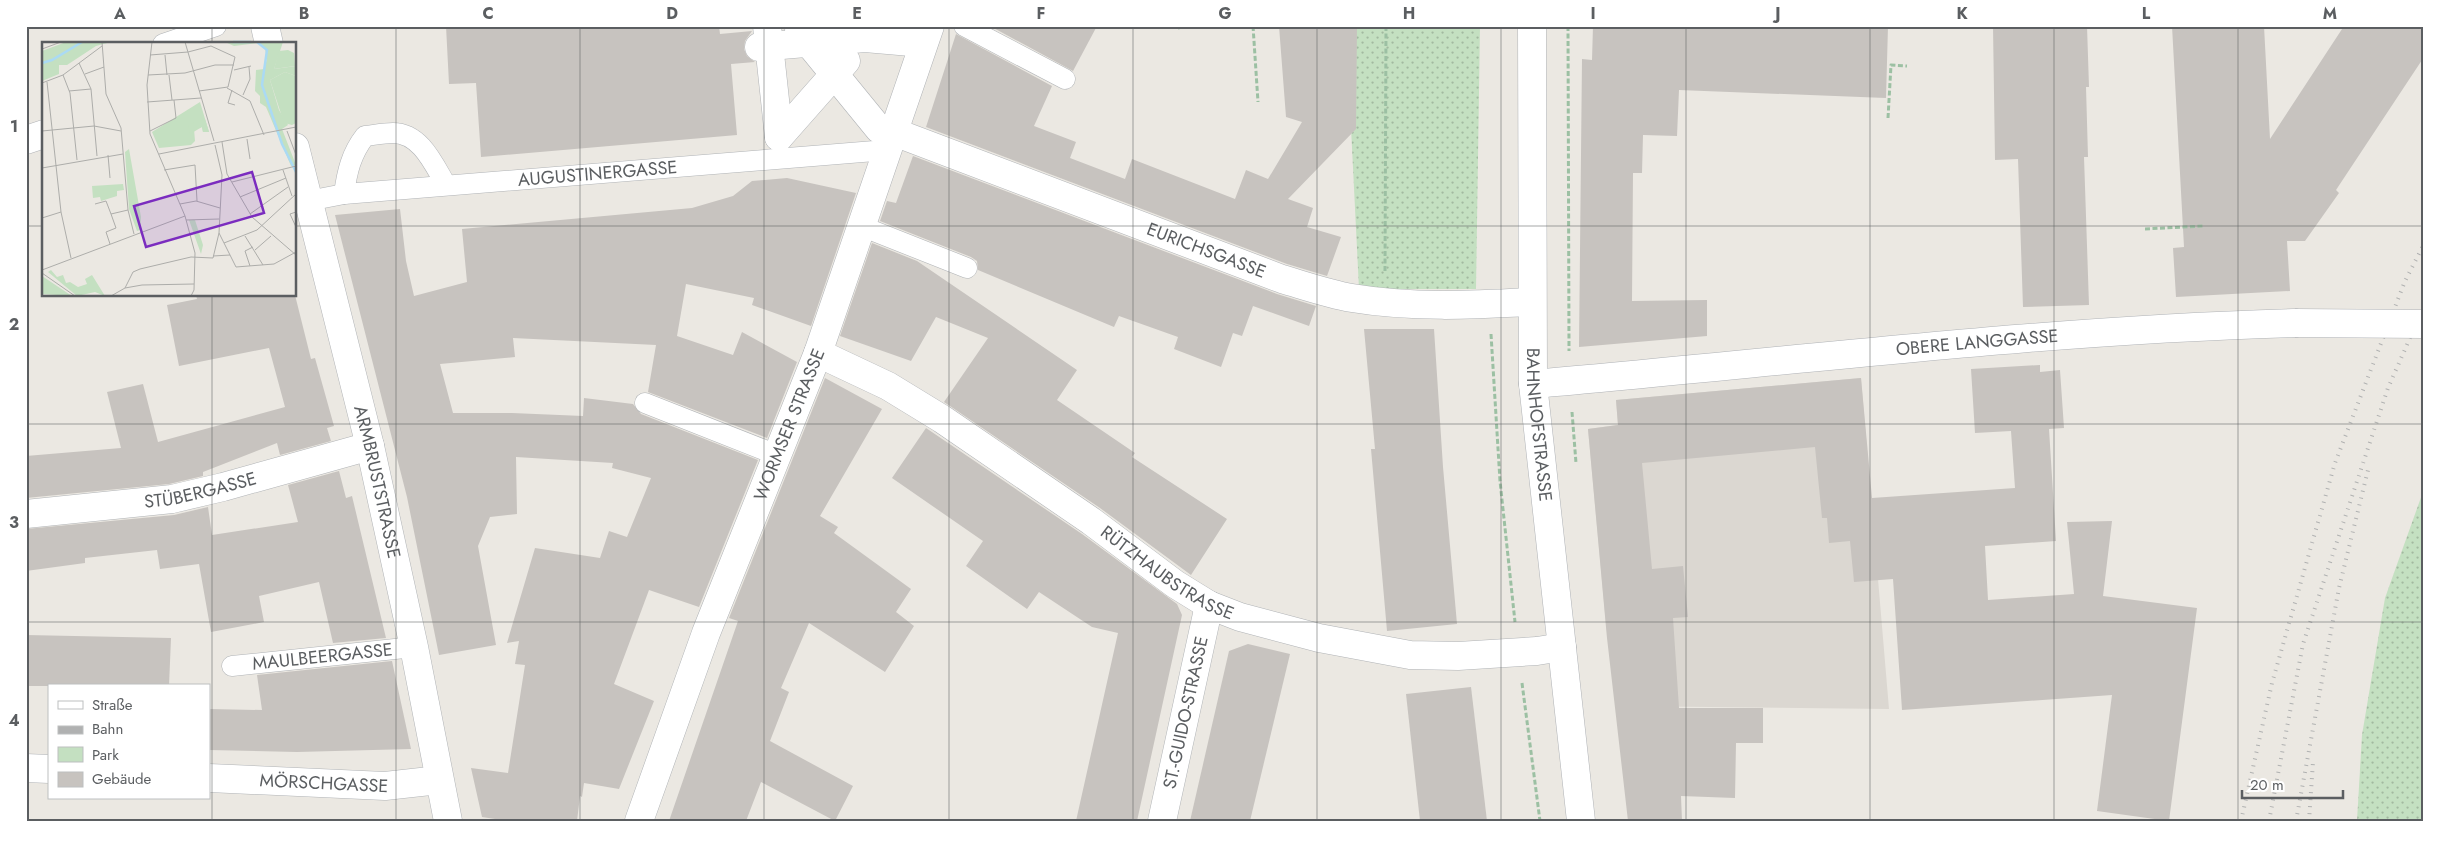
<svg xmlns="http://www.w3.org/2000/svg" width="2450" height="847" font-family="Jost,sans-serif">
	<defs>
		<pattern id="green-dots" width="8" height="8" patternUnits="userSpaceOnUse" patternTransform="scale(1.25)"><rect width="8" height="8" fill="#c4e0c1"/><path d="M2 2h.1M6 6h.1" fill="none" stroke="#a2b9a0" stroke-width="1.8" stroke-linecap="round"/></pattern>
	</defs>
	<rect width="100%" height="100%" fill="#ebe8e2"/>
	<!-- education -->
	<path fill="#dbd7d1" d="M 1861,378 L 1889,709 L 1616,706 L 1606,624 L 1588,429 L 1618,425 L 1616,400 Z"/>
	<!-- green -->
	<g fill="url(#green-dots)">
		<path d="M 1346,26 L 1480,26 L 1476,289 L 1359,289 Z"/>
		<path d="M 2424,489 L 2424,821 L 2357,821 L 2362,735 L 2385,598 Z"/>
	</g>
	<!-- building -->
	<g fill="#c7c3bf">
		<path d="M 446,26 L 719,26 L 720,34 L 752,31 L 745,41 L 744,49 L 747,56 L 755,62 L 731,64 L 737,135 L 481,157 L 476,83 L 449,84 Z"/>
		<path d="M 990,26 L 1097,26 L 1073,71 Z"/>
		<path d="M 1279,26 L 1357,26 L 1356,129 L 1288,199 L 1313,208 L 1307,227 L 1341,237 L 1327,276 L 1287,264 L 926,127 L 956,34 L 1052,86 L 1034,126 L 1076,142 L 1070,158 L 1125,179 L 1132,159 L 1235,199 L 1246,170 L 1268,179 L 1302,122 L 1286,117 Z"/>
		<path d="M 1593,26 L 1888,26 L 1886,98 L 1679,90 L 1677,136 L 1643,135 L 1642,173 L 1633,173 L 1632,301 L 1707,300 L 1707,336 L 1579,347 L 1582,59 L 1592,60 Z"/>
		<path d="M 1993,26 L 2087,26 L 2089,87 L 2086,87 L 2088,157 L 2084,157 L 2089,305 L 2023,307 L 2018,159 L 1995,160 Z"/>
		<path d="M 2172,26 L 2264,26 L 2270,139 L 2344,26 L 2424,26 L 2424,57 L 2336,190 L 2339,193 L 2305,241 L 2287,241 L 2290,291 L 2176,297 L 2173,248 L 2184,247 Z"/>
		<path d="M 913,156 L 1277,294 L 1316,306 L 1309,326 L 1253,306 L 1242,336 L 1233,333 L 1221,367 L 1174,349 L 1178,337 L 1119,316 L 1114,327 L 978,270 L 977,261 L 971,257 L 880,221 L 887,201 L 896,203 Z"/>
		<path d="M 787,178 L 856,193 L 811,326 L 752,305 L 754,298 L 686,284 L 677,336 L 733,355 L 742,332 L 797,362 L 767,438 L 648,392 L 656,345 L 513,338 L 515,357 L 440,364 L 453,413 L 512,413 L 583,416 L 584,398 L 633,404 L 641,414 L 758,460 L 699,607 L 649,590 L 614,684 L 654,701 L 619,789 L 584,783 L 582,797 L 580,796 L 577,821 L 508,821 L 482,817 L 471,768 L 508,773 L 525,665 L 515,664 L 519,641 L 507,643 L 535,548 L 600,558 L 609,531 L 627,537 L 651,478 L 612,468 L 613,463 L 516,457 L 517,514 L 490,517 L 478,546 L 496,645 L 439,655 L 407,497 L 335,215 L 400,209 L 406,261 L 414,296 L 467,282 L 462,229 L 692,208 L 733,196 L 752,181 Z"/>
		<path d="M 872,243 L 917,261 L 1077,370 L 1057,400 L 1135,453 L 1132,457 L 1227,519 L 1191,575 L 1100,508 L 944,402 L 988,338 L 936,317 L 911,361 L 840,336 Z"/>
		<path d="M 196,295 L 295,295 L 311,359 L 315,358 L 334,426 L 327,428 L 331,441 L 280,455 L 277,443 L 203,472 L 203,476 L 169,484 L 26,498 L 26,456 L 121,448 L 107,392 L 143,384 L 158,442 L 285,407 L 269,348 L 179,366 L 167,305 L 197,299 Z"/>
		<path d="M 1364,329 L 1434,329 L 1443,467 L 1457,624 L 1387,631 L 1371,449 L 1375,449 Z"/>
		<path d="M 2040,365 L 2040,372 L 2060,370 L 2064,428 L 2049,429 L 2056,541 L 1985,546 L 1988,600 L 2074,594 L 2067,522 L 2112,521 L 2103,596 L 2197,608 L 2169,821 L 2097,811 L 2112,695 L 1902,710 L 1893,579 L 1854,582 L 1850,541 L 1829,543 L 1827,518 L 1822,518 L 1815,447 L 1642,463 L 1652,569 L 1683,566 L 1688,617 L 1673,618 L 1679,708 L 1763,708 L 1763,743 L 1736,743 L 1735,798 L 1681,796 L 1682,821 L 1628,821 L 1607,638 L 1588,429 L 1618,425 L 1616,400 L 1861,378 L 1872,498 L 2015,488 L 2011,431 L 1975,433 L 1971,369 Z"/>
		<path d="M 825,378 L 882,409 L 820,516 L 838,527 L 834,533 L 911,589 L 896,612 L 914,626 L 885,672 L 809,623 L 781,688 L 789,692 L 770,741 L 853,786 L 835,821 L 761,782 L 746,821 L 669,821 L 738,621 L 729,618 Z"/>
		<path d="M 926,428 L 1082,534 L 1177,604 L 1182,615 L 1137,821 L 1076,821 L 1118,633 L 1092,627 L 1039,592 L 1027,609 L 966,566 L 983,541 L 892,478 Z"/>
		<path d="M 339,471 L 346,498 L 352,496 L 386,638 L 333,643 L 319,582 L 259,596 L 264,622 L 211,632 L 199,564 L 160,569 L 157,550 L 85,558 L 85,563 L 26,571 L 26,529 L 174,515 L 208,507 L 212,535 L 298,522 L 288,485 Z"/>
		<path d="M 26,635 L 171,638 L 169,686 L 26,686 Z"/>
		<path d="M 1248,644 L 1290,654 L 1250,821 L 1190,821 L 1229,651 Z"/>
		<path d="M 392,661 L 411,749 L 297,752 L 209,750 L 209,709 L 262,710 L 257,675 Z"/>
		<path d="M 1471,687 L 1487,821 L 1420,821 L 1406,694 Z"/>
	</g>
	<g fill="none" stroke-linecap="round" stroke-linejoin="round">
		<!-- service casing -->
		<g stroke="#b0b3b6" stroke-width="21">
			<g id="service">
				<path d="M 964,26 L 1065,79"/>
				<path d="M 163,44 L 216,26"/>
				<path d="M 344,194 C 347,172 351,154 365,136 C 374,135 384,133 393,133 C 421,133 434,165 446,185"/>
				<path id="s1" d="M 308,201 L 344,194 L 887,150"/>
				<path d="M 861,226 L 967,268"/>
				<path d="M 645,403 L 777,455"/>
				<path id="s2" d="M 232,666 L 414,647"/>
			</g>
		</g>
		<!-- pedestrian casing -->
		<g stroke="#b0b3b6" stroke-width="29">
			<g id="pedestrian">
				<path d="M 767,26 L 779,137"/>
				<path d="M 799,31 L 879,129"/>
				<path d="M 759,47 L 865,38 L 911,42"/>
				<path d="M 779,137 L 846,61"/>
			</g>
		</g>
		<!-- minor casing -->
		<g stroke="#b0b3b6" stroke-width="29">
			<g id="minor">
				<path d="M 265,26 L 269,44"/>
				<path id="s3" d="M 894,132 L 1282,279 C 1306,286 1329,294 1352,298 C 1411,308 1473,305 1532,302"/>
				<path d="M 26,140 L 44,134"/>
				<path id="s4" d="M 295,147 L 370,446 L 414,647 L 448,821"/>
				<path id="s5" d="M 818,353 L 888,386 L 942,419 L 1091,521 L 1175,584 L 1209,605 L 1240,617 L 1319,638 L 1410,655 L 1458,656 L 1537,651 L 1562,647"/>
				<path id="s6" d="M 26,514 L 172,499 L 223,487 L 370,446"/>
				<path d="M 26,768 L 49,769"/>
				<path id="s7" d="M 209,778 L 385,786 L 439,780"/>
				<path id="s8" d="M 639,821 L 706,633 L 818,353 L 930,26"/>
				<path id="s9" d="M 1162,821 L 1209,605"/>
			</g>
		</g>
		<!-- secondary casing -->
		<g stroke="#afb2b6" stroke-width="29">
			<g id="secondary">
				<path id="s10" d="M 1532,26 L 1533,384 L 1581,821"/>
				<path id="s11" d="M 1533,384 C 1787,362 2040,330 2295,323"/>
			</g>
		</g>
		<!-- path -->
		<g stroke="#9cc0a3" stroke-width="3" stroke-dasharray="5 2.5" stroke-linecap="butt">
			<path d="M 1253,26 L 1258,102"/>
			<path d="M 1568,26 L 1569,351"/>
			<path d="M 1178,28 L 1186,26"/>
			<path d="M 1888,118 L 1891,65 L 1907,66"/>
			<path d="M 2145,229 L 2204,226"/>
			<path d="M 1385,271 L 1386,26"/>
			<path d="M 1491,334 L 1500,481 L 1515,622"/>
			<path d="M 1572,412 L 1576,463"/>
			<path d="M 1522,683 L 1540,821"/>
		</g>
		<!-- service -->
		<use href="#service" stroke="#fff" stroke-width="20"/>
		<!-- pedestrian -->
		<use href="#pedestrian" stroke="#fff" stroke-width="28"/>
		<!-- minor -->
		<use href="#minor" stroke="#fff" stroke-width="28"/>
		<!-- secondary -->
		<use href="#secondary" stroke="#fff" stroke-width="28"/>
		<!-- rail -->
		<g stroke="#b0b1b1" stroke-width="4" stroke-dasharray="1 6" stroke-linecap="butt">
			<path d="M 2241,821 L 2272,683 L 2335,463 L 2405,281 L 2424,244"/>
			<path d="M 2269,821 L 2303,644 L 2388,388 L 2424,306"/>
			<path d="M 2296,821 L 2339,588 L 2369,466"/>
			<path d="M 2309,821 L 2313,762"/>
		</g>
		<!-- secondary-bridge casing -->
		<g stroke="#afb2b6" stroke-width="29" stroke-linecap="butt">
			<path id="secondary-bridge" d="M 2295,323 L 2424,324"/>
		</g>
		<!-- secondary-bridge -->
		<use href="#secondary-bridge" stroke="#fff" stroke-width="28"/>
	</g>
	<!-- grid -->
	<path fill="none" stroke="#5b5e61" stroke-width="1" stroke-opacity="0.55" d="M 212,26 L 212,44M 396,26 L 396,821M 580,26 L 580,821M 764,26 L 764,821M 949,26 L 949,821M 1133,26 L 1133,821M 1317,26 L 1317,821M 1501,26 L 1501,821M 1686,26 L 1686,821M 1870,26 L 1870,821M 2054,26 L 2054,821M 2238,26 L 2238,821M 26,226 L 44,226M 295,226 L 2424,226M 212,295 L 212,821M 26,424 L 2424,424M 26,622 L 2424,622"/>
	<g text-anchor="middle" stroke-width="5" stroke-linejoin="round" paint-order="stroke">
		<!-- street labels -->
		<g font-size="18" fill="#5b5e61" stroke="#fff">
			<text dy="6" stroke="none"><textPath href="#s1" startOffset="291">AUGUSTINERGASSE</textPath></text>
			<text dy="6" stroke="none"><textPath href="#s3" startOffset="334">EURICHSGASSE</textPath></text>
			<text dy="6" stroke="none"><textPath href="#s11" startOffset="446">OBERE LANGGASSE</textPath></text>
			<text dy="6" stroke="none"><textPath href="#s10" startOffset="399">BAHNHOFSTRASSE</textPath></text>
			<text dy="6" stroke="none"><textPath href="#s8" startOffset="424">WORMSER STRASSE</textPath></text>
			<text dy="6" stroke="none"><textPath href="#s4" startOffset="345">ARMBRUSTSTRASSE</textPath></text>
			<text dy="6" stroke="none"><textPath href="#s6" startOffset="176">STÜBERGASSE</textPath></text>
			<text dy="6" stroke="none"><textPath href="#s5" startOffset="414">RÜTZHAUBSTRASSE</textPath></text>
			<text dy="6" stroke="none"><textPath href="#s2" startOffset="91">MAULBEERGASSE</textPath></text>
			<text dy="6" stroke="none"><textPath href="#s9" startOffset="111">ST.-GUIDO-STRASSE</textPath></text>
			<text dy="6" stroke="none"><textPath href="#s7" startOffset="115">MÖRSCHGASSE</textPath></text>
		</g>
	</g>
	<!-- overview -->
	<g transform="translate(42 42)">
		<rect width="254" height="254" fill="#ebe8e2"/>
		<path d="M 24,0 L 65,1 L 54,4 L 25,23 L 17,23 L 17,32 L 0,39 L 0,9 ZM 183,0 L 241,0 L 232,27 L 254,24 L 254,34 L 243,30 L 228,38 L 237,68 L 246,83 L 240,87 L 254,123 L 249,124 L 224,65 L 218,61 L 218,54 L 213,49 L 214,28 L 222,27 L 225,17 L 223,6 L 216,1 L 192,4 ZM 158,60 L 167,90 L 161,90 L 160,85 L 152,87 L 153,99 L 149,103 L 117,106 L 110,90 ZM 87,107 L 99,175 L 98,188 L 95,189 L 87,167 L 83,110 ZM 147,178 L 153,178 L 161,203 L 159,212 ZM 9,228 L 15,235 L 21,233 L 24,241 L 28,240 L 36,245 L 45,242 L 43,237 L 50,233 L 63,254 L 53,250 L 35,254 L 6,230 ZM 0,234 L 30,254 L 0,252 Z" fill="#c4e0c1"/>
		<path d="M 163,77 L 167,90 L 161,90 L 160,85 L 148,92 L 146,83 Z" fill="#c4e0c1"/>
		<path d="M 246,8 L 252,11 L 253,24 L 232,27 L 237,9 ZM 243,30 L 254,34 L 254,81 L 250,83 L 242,81 L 228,38 ZM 81,142 L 82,148 L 75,149 L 75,154 L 59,159 L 58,155 L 51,156 L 50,144 Z" fill="#c4e0c1"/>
		<path fill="none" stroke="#aadaf4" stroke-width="2.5" d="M 191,0 L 209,0M 215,0 L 225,8 L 220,43 L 240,102 L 254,130M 0,21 L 10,18 L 40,0"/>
		<path fill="none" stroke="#adadaa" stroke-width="1" d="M 60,0 L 64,52 L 79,86 L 86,168 L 92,192M 110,0 L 105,43 L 108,92 L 143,174 L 153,211 L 152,248 L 149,254M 143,0 L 172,99M 0,7 L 19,0M 108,13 L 146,10 L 169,4 L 193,15 L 186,45 L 157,49M 123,13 L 125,33M 37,21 L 49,47 L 55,114M 192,28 L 209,24M 43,32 L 62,25M 21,33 L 28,51 L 35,118M 106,33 L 143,31 L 173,23 L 192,23M 127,33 L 130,58M 5,40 L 19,170 L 29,216M 0,41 L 21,33 L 60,4M 185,46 L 208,59 L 222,93M 190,48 L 186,61 L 193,63M 27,49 L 49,47M 201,53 L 208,37 L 207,25M 105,60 L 159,56M 0,89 L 52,84 L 79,89M 108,89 L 134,76 L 132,58M 245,89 L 254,113M 205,97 L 208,117M 180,100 L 185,132 L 210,175 L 254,213M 173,103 L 180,133 L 177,191 L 194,225 L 232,222 L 254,210M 117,112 L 254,85M 66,113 L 68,136M 0,126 L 81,112M 122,128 L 153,123 L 155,159M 241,128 L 250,154M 190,140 L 254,124M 198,155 L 244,136M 53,162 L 64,159 L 69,172 L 74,186 L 64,190 L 68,202M 138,162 L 154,159 L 178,166M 254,170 L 248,172 L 254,185M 69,172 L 86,168M 208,172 L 246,145M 0,176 L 19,170M 144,178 L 177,177M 203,194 L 221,223M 182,201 L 215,188 L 254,152M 213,208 L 229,194M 171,214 L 188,213M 208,224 L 203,209 L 211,205M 0,228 L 143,174M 0,231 L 33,254M 83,246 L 91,230 L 98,227 L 149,215 L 171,216 L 177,191M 69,254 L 83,246 L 100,243 L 152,242"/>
		<path fill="#7b2cbf" fill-opacity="0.15" stroke="#7b2cbf" stroke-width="2.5" d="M 210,130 L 222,171 L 104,205 L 92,164 Z"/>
		<rect width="254" height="254" fill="none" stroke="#5b5e61" stroke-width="2.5"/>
	</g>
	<!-- border -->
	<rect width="2450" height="847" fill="none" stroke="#ffffff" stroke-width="55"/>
	<!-- legend -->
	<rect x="48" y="684" width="162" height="115" fill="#ffffff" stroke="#bdbfc0"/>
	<rect x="58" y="701" width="25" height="8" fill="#ffffff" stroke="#bdbfc0"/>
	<text x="92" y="710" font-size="15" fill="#5b5e61">Straße</text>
	<rect x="58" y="726" width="25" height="8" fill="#b0b1b1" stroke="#bdbfc0"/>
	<text x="92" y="734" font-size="15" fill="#5b5e61">Bahn</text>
	<rect x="58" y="747" width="25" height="15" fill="#c4e0c1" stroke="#bdbfc0"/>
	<text x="92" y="760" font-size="15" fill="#5b5e61">Park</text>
	<rect x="58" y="772" width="25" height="15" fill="#c7c3bf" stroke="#bdbfc0"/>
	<text x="92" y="784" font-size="15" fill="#5b5e61">Gebäude</text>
	<!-- scale -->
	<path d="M2242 790v8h101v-8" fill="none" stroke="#5b5e61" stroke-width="2.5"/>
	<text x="2250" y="790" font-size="15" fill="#5b5e61" stroke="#ffffff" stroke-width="4" paint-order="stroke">20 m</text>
	<rect x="28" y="28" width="2394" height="792" fill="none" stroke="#5b5e61" stroke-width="2"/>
	<g font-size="16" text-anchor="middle" font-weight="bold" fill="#5b5e61">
		<text x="120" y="19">A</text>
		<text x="304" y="19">B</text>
		<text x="488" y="19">C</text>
		<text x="672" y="19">D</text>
		<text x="857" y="19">E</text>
		<text x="1041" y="19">F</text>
		<text x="1225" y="19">G</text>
		<text x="1409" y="19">H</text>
		<text x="1593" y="19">I</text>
		<text x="1778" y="19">J</text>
		<text x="1962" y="19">K</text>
		<text x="2146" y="19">L</text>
		<text x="2330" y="19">M</text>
		<text x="14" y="132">1</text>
		<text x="14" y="330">2</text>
		<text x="14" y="528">3</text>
		<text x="14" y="726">4</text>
	</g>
</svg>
